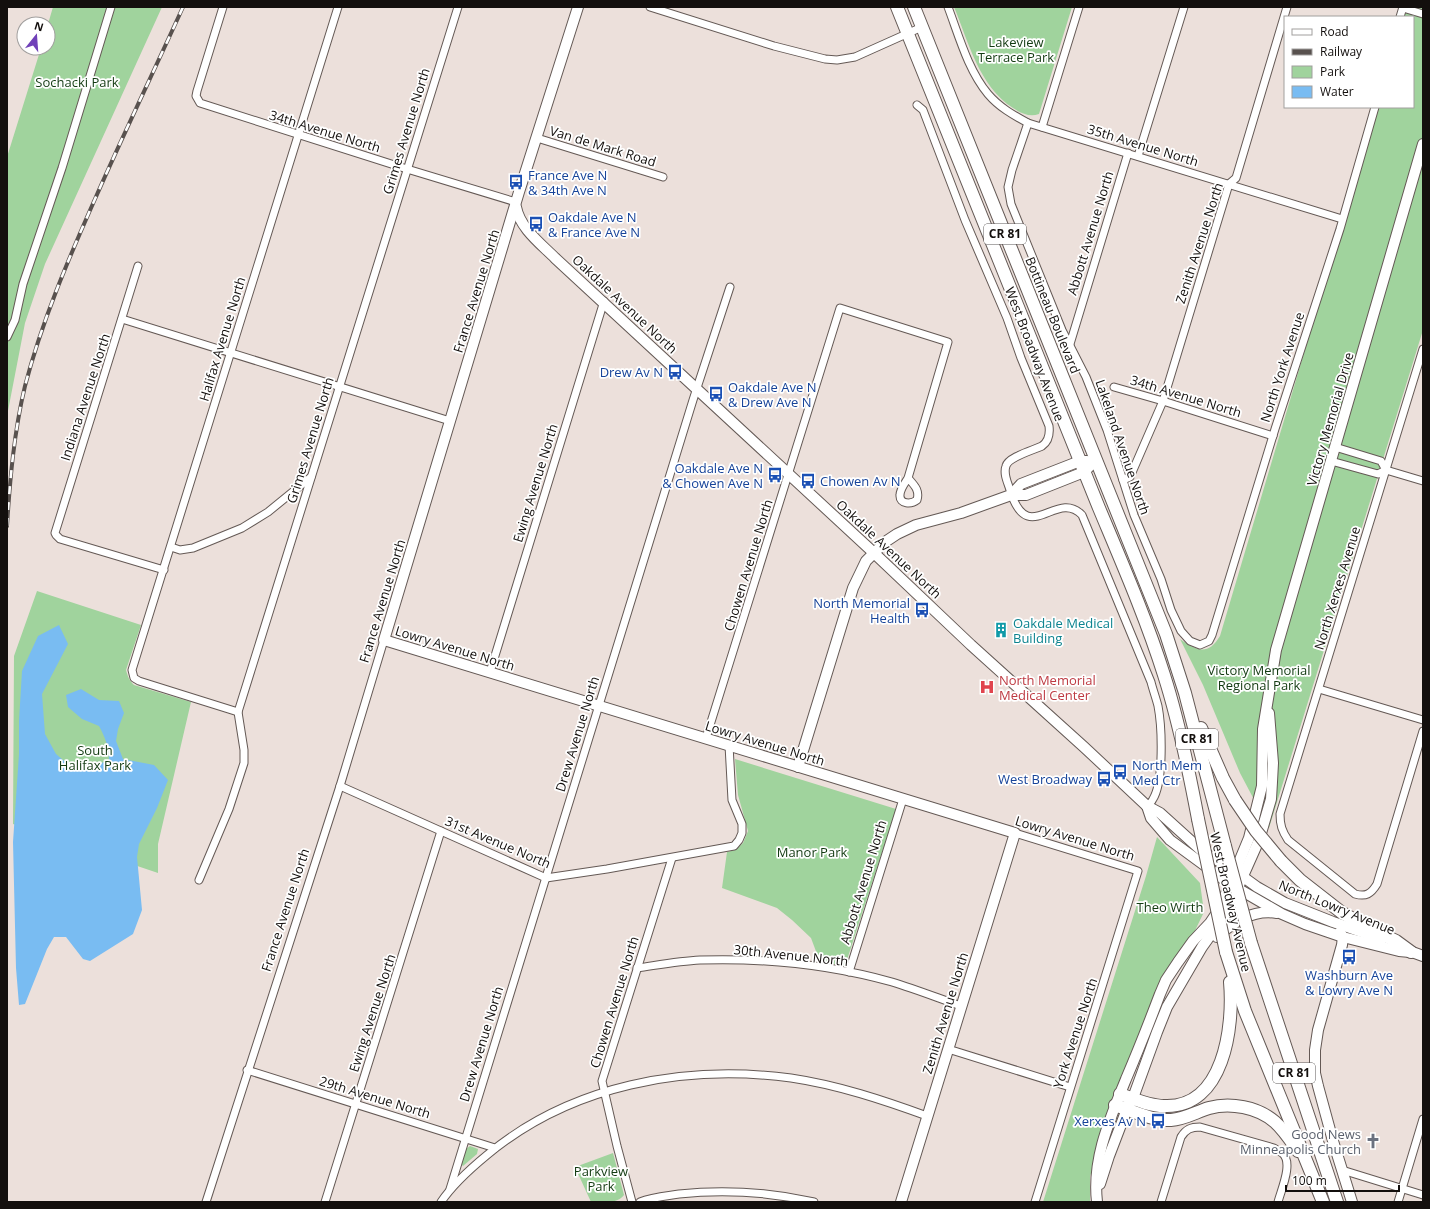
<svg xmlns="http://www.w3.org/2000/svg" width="1430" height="1209" font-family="'Open Sans',sans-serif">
	<rect width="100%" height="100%" fill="#ece0db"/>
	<!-- green -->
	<g fill="#a0d39d">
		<path d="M 53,7 L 162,7 L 45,264 L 25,323 L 7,416 L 7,157 L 41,48 L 48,48 L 48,24 Z"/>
		<path d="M 954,7 L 1072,7 L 1039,114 C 1030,117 1022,114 1013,108 C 979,86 969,43 954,7 Z"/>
		<path d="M 1407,7 L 1423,7 L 1423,330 L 1269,828 L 1240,773 L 1203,685 L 1180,639 C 1197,651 1208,656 1220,636 L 1377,107 L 1413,107 L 1413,17 L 1404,17 Z"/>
		<path d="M 37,591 L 141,625 L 126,670 C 128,677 129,680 134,685 L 191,702 L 158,844 L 158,873 L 13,824 L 14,656 Z"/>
		<path d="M 735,759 L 896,809 L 845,966 L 820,962 L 811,938 L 792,920 L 777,908 L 722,888 L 727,852 L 735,850 L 743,843 L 748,831 L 738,795 Z"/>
		<path d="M 1157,837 L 1200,883 L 1204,912 L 1108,1110 L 1102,1142 L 1090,1176 L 1090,1202 L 1043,1202 L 1146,876 Z"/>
		<path d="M 470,1146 L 478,1149 L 477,1154 L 463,1166 L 461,1164 L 466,1149 Z"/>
		<path d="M 613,1153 L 624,1195 C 618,1204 602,1202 591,1202 L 575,1167 Z"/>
	</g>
	<!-- water -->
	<path fill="#79bcf2" d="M 59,625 L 68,644 L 42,694 L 45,734 L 56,754 L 70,766 L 92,767 L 109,760 C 109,747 105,737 99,726 L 82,719 L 68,707 L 66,695 L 81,689 L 99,700 L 119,701 L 124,713 L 118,729 L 116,741 L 123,759 L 154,765 L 168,780 L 157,808 L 139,844 L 137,857 L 142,910 L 133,934 L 90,961 L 83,959 L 66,937 L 54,937 L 47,949 L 25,1004 L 19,1005 L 16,968 L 13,842 L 19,754 L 19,721 L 22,671 L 38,636 Z"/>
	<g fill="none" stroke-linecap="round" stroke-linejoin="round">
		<!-- street casing -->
		<g stroke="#645955" stroke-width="9">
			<g id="street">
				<path d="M 223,7 L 197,91 L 196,96 L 200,103 L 407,169 L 516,202"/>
				<path d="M 650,7 L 774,46 L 825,59 L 837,60 L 855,57 L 922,27"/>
				<path d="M 948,7 C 959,36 968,70 988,94 C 999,107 1013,115 1028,123 L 1342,219"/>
				<path d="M 1403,8 L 1423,14"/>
				<path d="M 1400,17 L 1403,7"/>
				<path d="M 917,105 L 923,110 L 965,220 L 1007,318 L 1021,358 L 1049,426 C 1050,434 1049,441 1042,446 C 1034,450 1008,457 1006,466 C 1003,474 1008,483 1010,490 C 1028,549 1056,488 1082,515 L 1151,682 C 1153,690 1156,698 1158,706 C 1162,727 1164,781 1153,799 C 1152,802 1149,804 1147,806"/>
				<path d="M 1028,123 L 1012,170 L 1008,187 L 1011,204 L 1062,330 L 1086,377 L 1107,430 L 1134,515 L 1161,579 L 1171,610 L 1181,631 L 1190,641 L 1200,645 L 1209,641 L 1212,635 L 1275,429 L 1340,229 L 1375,107"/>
				<path d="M 1042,127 L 1079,7"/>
				<path d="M 537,138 L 663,177"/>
				<path d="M 1138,156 L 1184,7"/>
				<path d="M 138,266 L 55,533 L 56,535 L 60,539 L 164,570"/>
				<path d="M 122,319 L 450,421"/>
				<path d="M 7,337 L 15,320 L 23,284 L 62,168 L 111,7"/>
				<path d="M 1070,344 L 1128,153"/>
				<path d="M 1423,349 L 1280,814 C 1280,825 1282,831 1288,840 L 1355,894 C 1366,897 1371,894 1377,884 L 1423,731"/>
				<path d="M 1114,387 L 1163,401 L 1273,436"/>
				<path d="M 1335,447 L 1381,461 L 1386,470 L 1423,481"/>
				<path d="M 1331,461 L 1378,474 L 1386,470"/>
				<path d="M 1123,480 L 1130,477 L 1163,401 L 1229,184 L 1236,178 L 1287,7"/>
				<path d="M 171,547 L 180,550 L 193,548 L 242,528 L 268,512 L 311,477"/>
				<path d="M 490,672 L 604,301"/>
				<path d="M 1319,689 L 1423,720"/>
				<path d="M 238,712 L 139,681 L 134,678 L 132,670 L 338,7"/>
				<path d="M 706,738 L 840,308 L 948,342 L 908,478 C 905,483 900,489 900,495 C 899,505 912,504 917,500 C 920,490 914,485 908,478"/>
				<path d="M 340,786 L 546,878 L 607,869 L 734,846 L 739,840 L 742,833 L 742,824 L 732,800 L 729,745"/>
				<path d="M 1015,833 L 1138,871 L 1035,1202"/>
				<path d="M 199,880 L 229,809 L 244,763 L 244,750 L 238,712 L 458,7"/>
				<path d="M 637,968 C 658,965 679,961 700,960 C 764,958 831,965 892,982 C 915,989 938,998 961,1006"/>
				<path d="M 849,972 L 903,799"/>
				<path d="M 948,1049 L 1070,1087"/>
				<path d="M 247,1070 L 495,1148"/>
				<path d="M 1342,1170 L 1423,1195"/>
				<path d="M 450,1189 L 693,400 L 730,287"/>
				<path d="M 206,1202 L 340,786 L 384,640"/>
				<path d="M 325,1202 L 441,831"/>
				<path d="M 441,1202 C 453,1184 470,1169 487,1155 C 571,1085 684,1064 791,1078 C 838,1085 883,1100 927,1116"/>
				<path d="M 632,1202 L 617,1146 L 602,1081 L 672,858"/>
				<path d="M 640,1202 C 652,1197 666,1196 679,1194 C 724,1189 769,1192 814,1202"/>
				<path d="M 1161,1202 L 1181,1137 C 1186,1129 1191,1127 1200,1127 L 1274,1148 C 1276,1150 1280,1151 1282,1153 C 1294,1162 1281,1190 1278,1202"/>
				<path d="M 1398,1202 L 1423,1119"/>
			</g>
		</g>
		<!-- secondary casing -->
		<g stroke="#645955" stroke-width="12">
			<g id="secondary">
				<path d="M 578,7 L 519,192 L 384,640 L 1015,833 L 901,1202"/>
				<path d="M 516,207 C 520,228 540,243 555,258 L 874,553 L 971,645 L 1084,747 L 1147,806 L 1160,813 L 1202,851 L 1235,871 L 1257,887 L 1285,903 L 1333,922 L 1382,939"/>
				<path d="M 1011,495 L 1021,484 L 1080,461 L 1087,461"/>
				<path d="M 798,767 L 853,588 L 866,561 L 885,542 L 897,534 L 916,525 L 961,513 L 1011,495 L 1026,495 L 1084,472 L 1096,460"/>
				<path d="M 1147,806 L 1151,818 L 1170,840 L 1230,884 L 1282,914 L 1305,924 L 1343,937 L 1399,951 L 1410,952"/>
				<path d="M 1340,932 L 1343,937 L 1342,945 L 1318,1030 L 1315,1050 L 1315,1073 L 1318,1086 L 1333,1141 L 1352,1202"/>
				<path d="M 1217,937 C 1234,921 1254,909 1277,913"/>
				<path d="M 1404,949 L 1423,956"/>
				<path d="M 1100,1184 L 1109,1156 L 1127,1109 L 1133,1098 L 1157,1032 L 1167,1007 L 1202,947 L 1227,912 L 1259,840 L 1271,799 L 1272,782 L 1273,763 L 1269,713"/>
				<path d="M 1097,1202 C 1092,1158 1110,1119 1126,1079 C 1138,1051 1149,1023 1160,994 L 1166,980 L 1178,962 L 1193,941 L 1210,923 L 1220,908 L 1249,838 L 1262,786 L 1263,729 L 1276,650 L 1423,144"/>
			</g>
		</g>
		<!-- primary casing -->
		<g stroke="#645955" stroke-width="14">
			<g id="primary">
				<path d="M 897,7 L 1099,508 C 1122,563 1146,618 1164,675 C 1179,722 1189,771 1198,819"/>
				<path d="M 914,7 L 1166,634 L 1185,693 L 1225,846"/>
				<path d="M 1201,728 L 1223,778 L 1235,800"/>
				<path d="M 1281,861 L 1300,880 L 1341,912 L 1363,925 L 1396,941 L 1411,952"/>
				<path d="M 1251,943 L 1337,1202"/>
				<path d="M 1226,952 L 1245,1011 L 1323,1202"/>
				<path d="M 1120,1094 C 1134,1099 1149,1106 1164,1106 C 1224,1109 1234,1026 1230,982"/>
				<path d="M 1115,1105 C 1133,1111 1153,1121 1171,1120 C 1185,1119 1196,1112 1209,1108 C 1230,1102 1258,1107 1275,1122 C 1284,1130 1291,1141 1298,1151"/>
			</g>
		</g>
		<!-- street -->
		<use href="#street" stroke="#fff" stroke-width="7"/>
		<!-- secondary -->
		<use href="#secondary" stroke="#fff" stroke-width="10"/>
		<!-- primary -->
		<use href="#primary" stroke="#fff" stroke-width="12"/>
		<!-- rail casing -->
		<g stroke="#58514e" stroke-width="4">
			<path id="rail" d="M 7,526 C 10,479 14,432 25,386 C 42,321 68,260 95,199 C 123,135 154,71 183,7"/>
		</g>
		<!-- rail -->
		<use href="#rail" stroke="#fff" stroke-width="2.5" stroke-dasharray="8" stroke-linecap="butt"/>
		<!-- primary-bridge casing -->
		<g stroke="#645955" stroke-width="14" stroke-linecap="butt">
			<g id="primary-bridge">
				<path d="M 1235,800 L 1256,831 L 1281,861"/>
				<path d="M 1198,819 L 1226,952"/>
				<path d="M 1225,846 L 1251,943"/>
			</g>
		</g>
		<!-- primary-bridge -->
		<use href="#primary-bridge" stroke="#fff" stroke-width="12"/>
	</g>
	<!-- icons -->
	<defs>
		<g id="bus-bare" transform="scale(1.2)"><path d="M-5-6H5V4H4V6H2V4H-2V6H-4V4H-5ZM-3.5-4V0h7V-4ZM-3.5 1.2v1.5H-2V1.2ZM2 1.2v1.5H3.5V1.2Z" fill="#1a4fb4" stroke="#fff" stroke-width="2.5" paint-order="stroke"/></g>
		<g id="building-bare" transform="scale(1.2)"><path d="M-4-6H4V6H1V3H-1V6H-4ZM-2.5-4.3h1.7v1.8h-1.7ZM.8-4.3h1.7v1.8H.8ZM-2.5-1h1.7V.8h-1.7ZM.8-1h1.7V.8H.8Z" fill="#0f9aa8" stroke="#fff" stroke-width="2.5" paint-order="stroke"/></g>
		<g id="hospital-bare" transform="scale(1.2)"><path d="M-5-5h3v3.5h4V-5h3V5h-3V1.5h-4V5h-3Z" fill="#e0444e" stroke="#fff" stroke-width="2.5" paint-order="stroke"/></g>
		<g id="church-bare" transform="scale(1.2)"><path d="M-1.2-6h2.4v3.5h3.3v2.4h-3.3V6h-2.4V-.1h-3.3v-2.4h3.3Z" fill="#6b7280" stroke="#fff" stroke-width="2.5" paint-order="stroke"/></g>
	</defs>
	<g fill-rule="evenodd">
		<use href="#bus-bare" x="516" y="182"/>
		<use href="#bus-bare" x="536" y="224"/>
		<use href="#bus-bare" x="675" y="372"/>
		<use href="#bus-bare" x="716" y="394"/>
		<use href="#bus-bare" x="775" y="475"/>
		<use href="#bus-bare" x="808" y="481"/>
		<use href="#bus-bare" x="922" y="610"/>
		<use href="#building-bare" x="1001" y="630"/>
		<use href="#hospital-bare" x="987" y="687"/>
		<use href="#bus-bare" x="1120" y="772"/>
		<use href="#bus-bare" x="1104" y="779"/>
		<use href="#bus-bare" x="1349" y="957"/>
		<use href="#bus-bare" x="1158" y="1121"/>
		<use href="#church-bare" x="1373" y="1141"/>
	</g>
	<g text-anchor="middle" stroke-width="3.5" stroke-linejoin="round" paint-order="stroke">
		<!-- shield labels -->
		<g fill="#fff" stroke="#5a5756" stroke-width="1">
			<rect x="984" y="224" width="42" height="20" rx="3"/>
			<rect x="1176" y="729" width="42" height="20" rx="3"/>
			<rect x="1273" y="1063" width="42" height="20" rx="3"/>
		</g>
		<g font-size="12" font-weight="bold" fill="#130f0d">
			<text x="1005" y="238">CR 81</text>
			<text x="1197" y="743">CR 81</text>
			<text x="1294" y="1077">CR 81</text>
		</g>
		<!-- park labels -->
		<g font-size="13" fill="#123a11" stroke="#fff">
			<text x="1016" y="47">Lakeview<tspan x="1016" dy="15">Terrace Park</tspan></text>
			<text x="77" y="87">Sochacki Park</text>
			<text x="1259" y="675">Victory Memorial<tspan x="1259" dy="15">Regional Park</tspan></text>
			<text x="95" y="755">South<tspan x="95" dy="15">Halifax Park</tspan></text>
			<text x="812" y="857">Manor Park</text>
			<text x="1170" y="912">Theo Wirth</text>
			<text x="601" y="1176">Parkview<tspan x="601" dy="15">Park</tspan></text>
		</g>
		<!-- street labels -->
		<g font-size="13" fill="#130f0d" stroke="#fff">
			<text transform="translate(325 131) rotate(17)" y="5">34th Avenue North</text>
			<text transform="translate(406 131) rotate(-73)" y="5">Grimes Avenue North</text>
			<text transform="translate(1143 145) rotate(17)" y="5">35th Avenue North</text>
			<text transform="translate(603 146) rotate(17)" y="5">Van de Mark Road</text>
			<text transform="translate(1090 233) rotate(-73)" y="5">Abbott Avenue North</text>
			<text transform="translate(1199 243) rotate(-72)" y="5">Zenith Avenue North</text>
			<text transform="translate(476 291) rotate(-73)" y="5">France Avenue North</text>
			<text transform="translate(625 304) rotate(43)" y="5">Oakdale Avenue North</text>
			<text transform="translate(1053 315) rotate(68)" y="5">Bottineau Boulevard</text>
			<text transform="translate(222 339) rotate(-73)" y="5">Halifax Avenue North</text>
			<text transform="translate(1035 354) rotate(69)" y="5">West Broadway Avenue</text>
			<text transform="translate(1282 367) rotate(-72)" y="5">North York Avenue</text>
			<text transform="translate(1186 396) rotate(17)" y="5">34th Avenue North</text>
			<text transform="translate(85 397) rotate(-72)" y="5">Indiana Avenue North</text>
			<text transform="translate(1330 419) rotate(-74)" y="5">Victory Memorial Drive</text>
			<text transform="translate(310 440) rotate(-73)" y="5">Grimes Avenue North</text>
			<text transform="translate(1123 447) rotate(71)" y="5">Lakeland Avenue North</text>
			<text transform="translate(535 483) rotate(-73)" y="5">Ewing Avenue North</text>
			<text transform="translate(889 549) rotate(43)" y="5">Oakdale Avenue North</text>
			<text transform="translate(748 565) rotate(-73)" y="5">Chowen Avenue North</text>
			<text transform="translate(1337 588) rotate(-73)" y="5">North Xerxes Avenue</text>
			<text transform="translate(382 601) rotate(-73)" y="5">France Avenue North</text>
			<text transform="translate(455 648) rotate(17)" y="5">Lowry Avenue North</text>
			<text transform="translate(577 734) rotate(-73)" y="5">Drew Avenue North</text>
			<text transform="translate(765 743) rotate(17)" y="5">Lowry Avenue North</text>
			<text transform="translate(1075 838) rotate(17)" y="5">Lowry Avenue North</text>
			<text transform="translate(498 842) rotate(23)" y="5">31st Avenue North</text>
			<text transform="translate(863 882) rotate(-73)" y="5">Abbott Avenue North</text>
			<text transform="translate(1231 902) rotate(77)" y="5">West Broadway Avenue</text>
			<text transform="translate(1337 907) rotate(22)" y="5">North Lowry Avenue</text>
			<text transform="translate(285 910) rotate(-72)" y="5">France Avenue North</text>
			<text transform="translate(791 955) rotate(6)" y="5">30th Avenue North</text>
			<text transform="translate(614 1002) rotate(-73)" y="5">Chowen Avenue North</text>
			<text transform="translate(372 1013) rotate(-72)" y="5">Ewing Avenue North</text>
			<text transform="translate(945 1013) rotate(-73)" y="5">Zenith Avenue North</text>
			<text transform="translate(1075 1033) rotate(-72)" y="5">York Avenue North</text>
			<text transform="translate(481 1044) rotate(-73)" y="5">Drew Avenue North</text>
			<text transform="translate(375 1097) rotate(17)" y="5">29th Avenue North</text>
		</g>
		<!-- transit labels -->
		<g font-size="13" fill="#164399" stroke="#fff" text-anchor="start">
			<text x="528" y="180">France Ave N<tspan x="528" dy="15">&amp; 34th Ave N</tspan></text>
			<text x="548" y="222">Oakdale Ave N<tspan x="548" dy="15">&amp; France Ave N</tspan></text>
			<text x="663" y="377" text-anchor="end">Drew Av N</text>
			<text x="728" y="392">Oakdale Ave N<tspan x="728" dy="15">&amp; Drew Ave N</tspan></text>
			<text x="763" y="473" text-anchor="end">Oakdale Ave N<tspan x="763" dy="15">&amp; Chowen Ave N</tspan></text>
			<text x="820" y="486">Chowen Av N</text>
			<text x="910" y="608" text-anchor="end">North Memorial<tspan x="910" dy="15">Health</tspan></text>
			<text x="1132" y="770">North Mem<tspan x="1132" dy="15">Med Ctr</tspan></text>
			<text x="1092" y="784" text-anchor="end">West Broadway</text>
			<text x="1349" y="980" text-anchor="middle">Washburn Ave<tspan x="1349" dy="15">&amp; Lowry Ave N</tspan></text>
			<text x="1146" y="1126" text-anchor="end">Xerxes Av N</text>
		</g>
		<!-- culture labels -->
		<g font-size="13" fill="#0d838f" stroke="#fff" text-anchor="start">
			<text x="1013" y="628">Oakdale Medical<tspan x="1013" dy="15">Building</tspan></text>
		</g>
		<!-- health labels -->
		<g font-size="13" fill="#be3a42" stroke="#fff" text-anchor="start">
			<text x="999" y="685">North Memorial<tspan x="999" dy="15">Medical Center</tspan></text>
		</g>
		<!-- worship labels -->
		<g font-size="13" fill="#5b616d" stroke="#fff" text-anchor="end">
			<text x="1361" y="1139">Good News<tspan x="1361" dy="15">Minneapolis Church</tspan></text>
		</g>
	</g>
	<!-- border -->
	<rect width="1430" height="1209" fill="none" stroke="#130f0d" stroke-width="16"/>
	<!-- legend -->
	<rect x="1284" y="16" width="130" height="92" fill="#ffffff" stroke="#a19f9e"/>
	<rect x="1292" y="29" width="20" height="6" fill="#ffffff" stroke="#a19f9e"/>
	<text x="1320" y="36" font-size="12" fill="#130f0d">Road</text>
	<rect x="1292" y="49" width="20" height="6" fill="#58514e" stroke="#a19f9e"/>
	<text x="1320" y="56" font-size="12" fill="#130f0d">Railway</text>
	<rect x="1292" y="66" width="20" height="12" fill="#a0d39d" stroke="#a19f9e"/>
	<text x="1320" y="76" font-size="12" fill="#130f0d">Park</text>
	<rect x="1292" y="86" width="20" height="12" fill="#79bcf2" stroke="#a19f9e"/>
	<text x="1320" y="96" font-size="12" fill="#130f0d">Water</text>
	<!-- north arrow -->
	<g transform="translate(36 36) rotate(17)"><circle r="19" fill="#ffffff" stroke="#a19f9e"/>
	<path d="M0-3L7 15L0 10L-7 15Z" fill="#7041b9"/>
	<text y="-6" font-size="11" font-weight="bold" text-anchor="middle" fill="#130f0d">N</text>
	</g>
	<!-- scale -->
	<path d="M1286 1185v6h113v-6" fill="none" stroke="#130f0d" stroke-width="2"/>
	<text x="1292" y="1185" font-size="12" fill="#130f0d" stroke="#ffffff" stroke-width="3" paint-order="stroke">100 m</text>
</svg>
